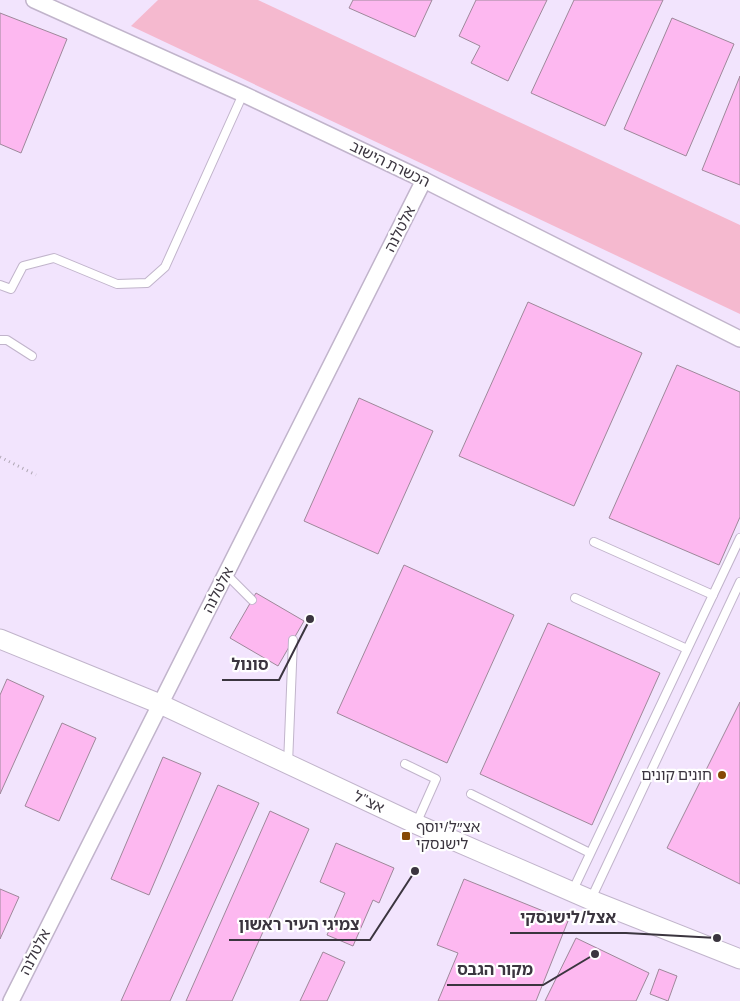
<svg xmlns="http://www.w3.org/2000/svg" width="740" height="1001" font-family="Manrope,'Noto Sans Hebrew',sans-serif">
	<rect width="100%" height="100%" fill="#f8effe"/>
	<!-- built -->
	<rect fill="#f2e4fd" x="0" y="0" width="740" height="1001"/>
	<!-- green -->
	<path fill="#f5b9cf" d="M 158,0 L 258,0 L 740,225 L 740,314 L 131,26 Z"/>
	<!-- building -->
	<g fill="#fdb8f0" stroke="#9e889a">
		<path d="M 353,0 L 432,0 L 415,37 L 349,8 Z"/>
		<path d="M 476,0 L 547,0 L 508,81 L 471,63 L 480,46 L 459,36 Z"/>
		<path d="M 574,0 L 663,0 L 605,126 L 531,93 Z"/>
		<path d="M 0,13 L 67,39 L 21,153 L 0,144 Z"/>
		<path d="M 672,18 L 734,44 L 686,156 L 624,129 Z"/>
		<path d="M 740,76 L 740,185 L 702,170 Z"/>
		<path d="M 528,302 L 642,353 L 574,506 L 459,456 Z"/>
		<path d="M 677,365 L 740,392 L 740,517 L 719,565 L 609,518 Z"/>
		<path d="M 359,398 L 433,431 L 378,554 L 304,521 Z"/>
		<path d="M 404,565 L 514,615 L 447,763 L 337,713 Z"/>
		<path d="M 256,593 L 304,621 L 278,666 L 230,638 Z"/>
		<path d="M 548,623 L 660,673 L 592,825 L 480,774 Z"/>
		<path d="M 7,679 L 44,696 L 0,794 L 0,695 Z"/>
		<path d="M 740,702 L 740,884 L 667,848 Z"/>
		<path d="M 62,723 L 96,738 L 59,821 L 25,806 Z"/>
		<path d="M 163,757 L 201,773 L 149,895 L 111,879 Z"/>
		<path d="M 218,785 L 259,803 L 170,1001 L 121,1001 Z"/>
		<path d="M 270,811 L 309,829 L 232,1001 L 186,1001 Z"/>
		<path d="M 336,843 L 394,868 L 379,903 L 373,900 L 353,946 L 327,935 L 345,893 L 320,882 Z"/>
		<path d="M 464,879 L 568,921 L 536,1001 L 438,1001 L 458,953 L 437,945 Z"/>
		<path d="M 0,889 L 19,897 L 0,939 Z"/>
		<path d="M 576,938 L 649,973 L 636,1001 L 545,1001 Z"/>
		<path d="M 323,952 L 345,962 L 327,1001 L 300,1001 Z"/>
		<path d="M 659,969 L 677,976 L 668,1001 L 650,994 Z"/>
	</g>
	<g fill="none" stroke-linecap="round" stroke-linejoin="round">
		<!-- service casing -->
		<g stroke="#c1b4cb" stroke-width="10">
			<g id="service">
				<path d="M 0,285 L 11,289 L 23,266 L 54,258 L 117,284 L 147,283 L 165,267 L 243,94"/>
				<path d="M 0,340 L 7,340 L 32,356"/>
				<path d="M 594,542 L 713,595"/>
				<path d="M 226,574 L 252,600"/>
				<path d="M 575,598 L 687,649"/>
				<path d="M 288,764 L 293,640"/>
				<path d="M 405,764 L 436,779 L 416,824"/>
				<path d="M 471,794 L 590,853"/>
				<path d="M 572,892 L 740,538"/>
				<path d="M 591,899 L 740,582"/>
			</g>
		</g>
		<!-- minor casing -->
		<g stroke="#c1b4cb" stroke-width="18">
			<g id="minor">
				<path d="M 34,0 L 243,94 L 424,180 L 740,339"/>
				<path d="M 11,1001 L 424,180"/>
			</g>
		</g>
		<!-- tertiary casing -->
		<g stroke="#c1b4cb" stroke-width="21">
			<path id="tertiary" d="M 0,639 L 160,704 L 416,824 L 591,900 L 740,959"/>
		</g>
		<!-- path -->
		<path stroke="#afa7b4" stroke-width="3" stroke-dasharray="1 4" stroke-linecap="butt" d="M 0,457 L 36,475"/>
		<!-- service -->
		<use href="#service" stroke="#fff" stroke-width="8"/>
		<!-- minor -->
		<use href="#minor" stroke="#fff" stroke-width="15"/>
		<!-- tertiary -->
		<use href="#tertiary" stroke="#fff" stroke-width="19"/>
	</g>
	<!-- markers -->
	<g fill="#864905" stroke="#fff" stroke-width="2">
		<circle cx="722" cy="775" r="5"/>
		<rect x="401" y="831" width="10" height="10" rx="2.5"/>
	</g>
	<g text-anchor="middle" stroke-width="4.5" stroke-linejoin="round" paint-order="stroke">
		<!-- street labels -->
		<g font-size="15" fill="#3b353f" stroke="#fff">
			<text transform="translate(390 164) rotate(26)" y="5">הכשרת הישוב</text>
			<text transform="translate(400 229) rotate(-63)" y="5">אלטלנה</text>
			<text transform="translate(218 590) rotate(-63)" y="5">אלטלנה</text>
			<text transform="translate(369 802) rotate(25)" y="5">אצ"ל</text>
			<text transform="translate(35 952) rotate(-63)" y="5">אלטלנה</text>
		</g>
		<!-- poi labels -->
		<g font-size="15" fill="#3b353f" stroke="#fff" text-anchor="end">
			<text x="712" y="780">חונים קונים</text>
			<text x="416" y="832" text-anchor="start">אצ״ל/יוסף<tspan x="416" dy="17">לישנסקי</tspan></text>
		</g>
	</g>
	<!-- callouts -->
	<path fill="none" stroke="#3b353f" stroke-width="2" d="M310 619L279 680H222M717 938L626 933H510M415 871L370 940H229M595 954L543 985H447"/>
	<g fill="#3b353f" stroke="#fff" stroke-width="2">
		<circle cx="310" cy="619" r="5"/>
		<circle cx="717" cy="938" r="5"/>
		<circle cx="415" cy="871" r="5"/>
		<circle cx="595" cy="954" r="5"/>
	</g>
	<g font-size="16" text-anchor="middle" font-weight="bold" fill="#3b353f" stroke="#fff" stroke-width="4.5" stroke-linejoin="round" paint-order="stroke">
		<text x="250" y="670">סונול</text>
		<text x="568" y="923">אצל/לישנסקי</text>
		<text x="299" y="930">צמיגי העיר ראשון</text>
		<text x="495" y="975">מקור הגבס</text>
	</g>
</svg>
